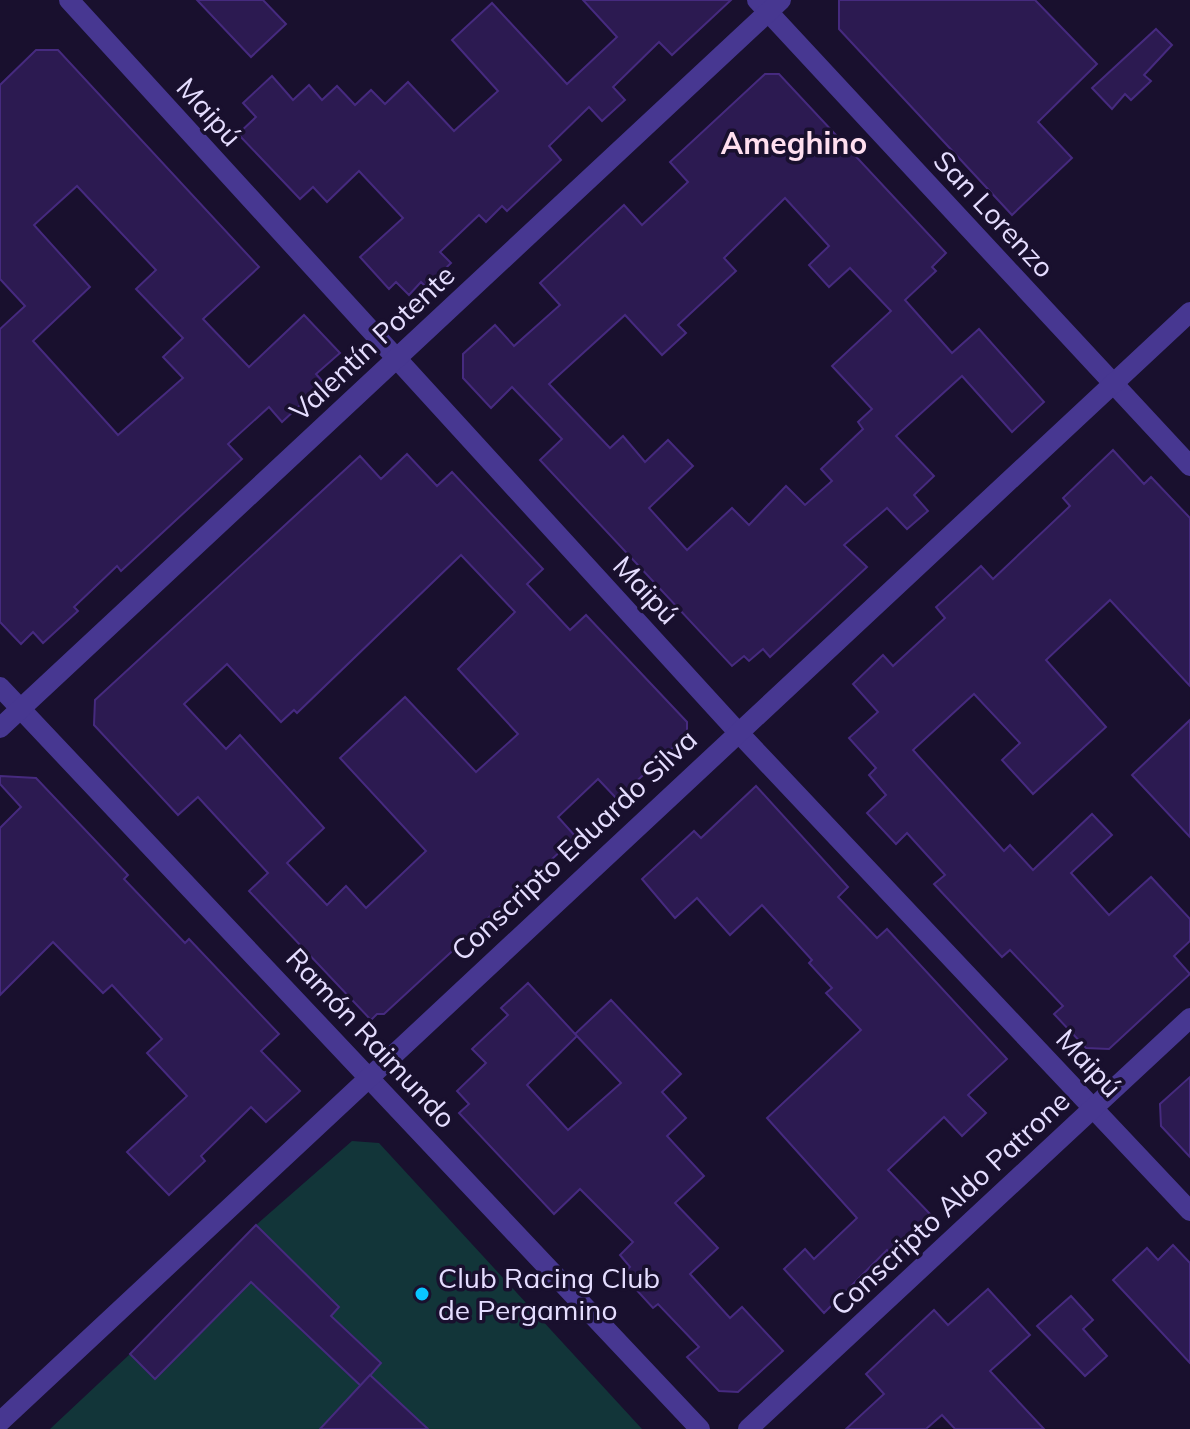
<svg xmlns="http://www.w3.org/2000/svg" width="1190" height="1429" font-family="Mulish,sans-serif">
	<rect width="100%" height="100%" fill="#19102e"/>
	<!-- green -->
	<path fill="#123539" d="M 352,1141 L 379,1143 L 642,1429 L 50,1429 L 130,1354 L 155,1378 L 251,1282 L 309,1338 L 339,1307 L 256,1225 Z"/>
	<!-- building -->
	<g fill="#2c1a51" stroke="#462a7f" stroke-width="2" fill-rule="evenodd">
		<path d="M 197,0 L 263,0 L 286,24 L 251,57 Z"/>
		<path d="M 583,0 L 731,0 L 672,55 L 659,42 L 613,87 L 625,100 L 602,121 L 589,107 L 549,146 L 561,160 L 507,211 L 502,206 L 486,222 L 479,215 L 440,252 L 451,263 L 426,287 L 421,282 L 409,295 L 396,282 L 389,289 L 360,257 L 403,218 L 359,171 L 327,202 L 313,187 L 300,199 L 238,134 L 256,117 L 243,103 L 272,76 L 293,100 L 309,85 L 322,100 L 337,86 L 355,105 L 371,90 L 385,104 L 408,82 L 454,131 L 498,91 L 452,40 L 492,3 L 567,84 L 617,37 Z"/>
		<path d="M 839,0 L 1035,0 L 1097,64 L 1038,122 L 1072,158 L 1012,215 L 839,29 Z"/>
		<path d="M 1156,29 L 1172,45 L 1144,75 L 1151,81 L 1131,100 L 1125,94 L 1112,109 L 1092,88 Z"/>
		<path d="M 36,50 L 58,50 L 259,267 L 203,319 L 249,367 L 304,315 L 340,353 L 316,374 L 324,383 L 282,422 L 269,407 L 228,444 L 242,459 L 121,571 L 117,566 L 74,607 L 78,611 L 43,643 L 33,632 L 21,644 L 0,622 L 0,329 L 25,306 L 0,279 L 0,85 ZM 77,186 L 156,270 L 136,289 L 183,338 L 163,357 L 183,378 L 118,435 L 33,341 L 90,287 L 34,225 Z"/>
		<path d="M 765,74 L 779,74 L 946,253 L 932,267 L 936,271 L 905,300 L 952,353 L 979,329 L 1044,402 L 1012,432 L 962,376 L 896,436 L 934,476 L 914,495 L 928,511 L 907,529 L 887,508 L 844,545 L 867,567 L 770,657 L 763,649 L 749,661 L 744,656 L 732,666 L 540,460 L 562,439 L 512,387 L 491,408 L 463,378 L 463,354 L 495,325 L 514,346 L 560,305 L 540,283 L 624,205 L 642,225 L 688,182 L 670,162 ZM 785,198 L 829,246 L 809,265 L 829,287 L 850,268 L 891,311 L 832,366 L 872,409 L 858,422 L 863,429 L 821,469 L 832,481 L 805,505 L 786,486 L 749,525 L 732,508 L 687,550 L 649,508 L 693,466 L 668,440 L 645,462 L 623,436 L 610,448 L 549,384 L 625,315 L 662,355 L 686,333 L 678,325 L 736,271 L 724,258 Z"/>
		<path d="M 1113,450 L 1144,484 L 1151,477 L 1190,518 L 1190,686 L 1110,600 L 1046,660 L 1106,727 L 1033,794 L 1002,760 L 1020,743 L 974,694 L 913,750 L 1004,851 L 1010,845 L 1033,870 L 1092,814 L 1112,835 L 1071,873 L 1109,915 L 1151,877 L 1190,919 L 1190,941 L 1174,956 L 1190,974 L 1109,1049 L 1086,1048 L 1054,1014 L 1063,1006 L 1010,950 L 1002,957 L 934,884 L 945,875 L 907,833 L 896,844 L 867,813 L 886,795 L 869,775 L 876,768 L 849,738 L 878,712 L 853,684 L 883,655 L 893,666 L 945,618 L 936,607 L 981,566 L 993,579 L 1070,506 L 1063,498 Z"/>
		<path d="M 407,454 L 437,486 L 452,472 L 543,569 L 527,584 L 570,630 L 586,615 L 687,722 L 687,735 L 617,799 L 598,779 L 558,817 L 576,837 L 384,1014 L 377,1014 L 371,1020 L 249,891 L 268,873 L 198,797 L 178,815 L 94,725 L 95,700 L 360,456 L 381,479 ZM 461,555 L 515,612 L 458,669 L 518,734 L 476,772 L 405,697 L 340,758 L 426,851 L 366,908 L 346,886 L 327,905 L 287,863 L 324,828 L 240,735 L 226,749 L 184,704 L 227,664 L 281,722 L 294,710 L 297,713 Z"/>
		<path d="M 1190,720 L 1190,837 L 1132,775 Z"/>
		<path d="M 0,776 L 36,778 L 128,875 L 124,879 L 185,943 L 189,939 L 279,1034 L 261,1051 L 300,1091 L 266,1122 L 251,1107 L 201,1156 L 205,1161 L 169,1195 L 127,1152 L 187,1096 L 147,1053 L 162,1039 L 112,985 L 103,993 L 53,942 L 0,995 L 0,828 L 21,807 L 0,784 Z"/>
		<path d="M 756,786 L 848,887 L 838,897 L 877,938 L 887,929 L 1007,1059 L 968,1095 L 986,1113 L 962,1136 L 944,1117 L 888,1170 L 931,1215 L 890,1253 L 887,1250 L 824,1313 L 784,1269 L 805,1249 L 814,1259 L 857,1218 L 767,1118 L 861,1030 L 826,993 L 832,988 L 809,963 L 812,960 L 762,905 L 730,935 L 697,898 L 675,918 L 642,879 L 694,831 L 701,838 Z"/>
		<path d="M 528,983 L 577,1036 L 527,1085 L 568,1130 L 621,1083 L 575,1034 L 611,1000 L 681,1074 L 662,1092 L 686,1118 L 667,1136 L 704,1176 L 675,1203 L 718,1248 L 690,1274 L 730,1318 L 742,1307 L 783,1351 L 738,1392 L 719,1391 L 687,1357 L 699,1347 L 658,1304 L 653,1308 L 622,1274 L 630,1267 L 620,1255 L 633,1242 L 580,1189 L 554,1214 L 459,1113 L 469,1104 L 457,1091 L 486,1063 L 472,1049 L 508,1015 L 501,1008 Z"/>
		<path d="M 1190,1077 L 1190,1157 L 1161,1126 L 1160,1104 Z"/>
		<path d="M 256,1225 L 339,1307 L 331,1316 L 381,1363 L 361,1386 L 251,1282 L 155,1379 L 130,1354 Z"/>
		<path d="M 1173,1245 L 1190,1263 L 1190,1363 L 1113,1280 L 1147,1248 L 1158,1260 Z"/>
		<path d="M 988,1289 L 1030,1335 L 990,1371 L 1044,1429 L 955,1429 L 942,1415 L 926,1429 L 846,1429 L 884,1394 L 866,1374 L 934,1310 L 948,1325 Z"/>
		<path d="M 1071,1296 L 1093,1320 L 1083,1329 L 1107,1356 L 1085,1376 L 1037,1326 Z"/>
		<path d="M 370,1375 L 428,1429 L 320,1429 Z"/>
	</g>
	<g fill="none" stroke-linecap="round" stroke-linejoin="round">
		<!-- street -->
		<g stroke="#473791" stroke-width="20">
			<path d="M 69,0 L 737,731 L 1190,1211"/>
			<path d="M 757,0 L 1190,466"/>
			<path d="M 0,687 L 700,1429"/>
			<path d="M 0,728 L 781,0"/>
			<path d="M 0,1422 L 1190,312"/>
			<path d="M 748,1429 L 1190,1018"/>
		</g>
	</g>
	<!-- markers -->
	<circle fill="#09c6ff" stroke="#19102e" stroke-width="3" cx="422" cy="1294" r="8"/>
	<g text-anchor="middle" stroke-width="7" stroke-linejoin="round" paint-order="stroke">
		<!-- street labels -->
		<g font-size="28" fill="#e5ddff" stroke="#19102e">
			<text transform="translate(209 112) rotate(48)" y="10">Maipú</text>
			<text transform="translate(994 214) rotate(47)" y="10">San Lorenzo</text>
			<text transform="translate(372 343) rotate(-43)" y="10">Valentín Potente</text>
			<text transform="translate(646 590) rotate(47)" y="10">Maipú</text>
			<text transform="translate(574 845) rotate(-43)" y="10">Conscripto Eduardo Silva</text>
			<text transform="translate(371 1038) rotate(47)" y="10">Ramón Raimundo</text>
			<text transform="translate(1089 1063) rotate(47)" y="10">Maipú</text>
			<text transform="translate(950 1203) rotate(-43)" y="10">Conscripto Aldo Patrone</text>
		</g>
		<!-- poi labels -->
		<g font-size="28" fill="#e5ddff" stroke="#19102e" text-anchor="start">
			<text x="438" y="1288">Club Racing Club<tspan x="438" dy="32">de Pergamino</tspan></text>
		</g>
		<!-- neighbourhood labels -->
		<g font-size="30" font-weight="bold" fill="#ffdfef" stroke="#19102e">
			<text x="794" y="154">Ameghino</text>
		</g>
	</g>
</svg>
